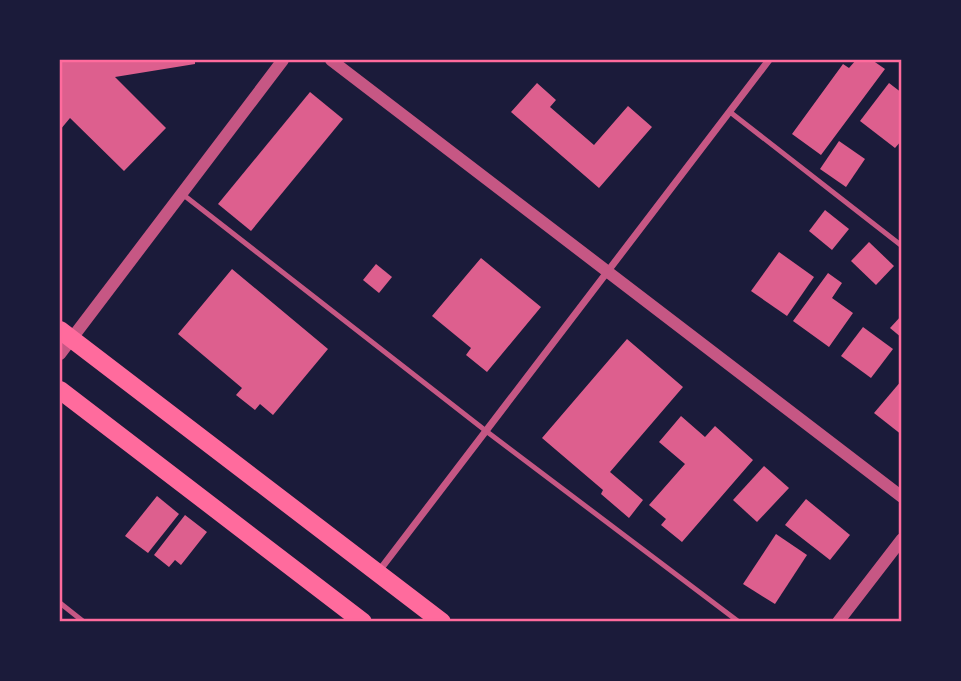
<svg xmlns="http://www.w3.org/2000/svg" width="961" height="681" font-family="'Source Sans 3',sans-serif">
	<rect width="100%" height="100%" fill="#1b1b3a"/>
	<!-- building -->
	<g fill="#dd5f8e">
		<path d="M 60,60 L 195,60 L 195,64 L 115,77 L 166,128 L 124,171 L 70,118 L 60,130 Z"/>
		<path d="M 856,60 L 872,60 L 885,69 L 821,155 L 792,134 L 843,64 L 849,68 Z"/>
		<path d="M 537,83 L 556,100 L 550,107 L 594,145 L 628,106 L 652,127 L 599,188 L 511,112 Z"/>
		<path d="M 889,83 L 902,93 L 902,140 L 895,148 L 860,121 Z"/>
		<path d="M 310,92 L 343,119 L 251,231 L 218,204 Z"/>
		<path d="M 839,141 L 865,159 L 846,187 L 820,169 Z"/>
		<path d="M 825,210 L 849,229 L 832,250 L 809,231 Z"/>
		<path d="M 869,242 L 894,266 L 876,285 L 851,261 Z"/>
		<path d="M 779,252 L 814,277 L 787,316 L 751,291 Z"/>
		<path d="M 481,258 L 541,307 L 487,372 L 466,355 L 471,348 L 432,316 Z"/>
		<path d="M 376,264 L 392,277 L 379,293 L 363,280 Z"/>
		<path d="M 232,269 L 328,349 L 273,415 L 260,404 L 255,410 L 236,395 L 242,388 L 178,334 Z"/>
		<path d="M 828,273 L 842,283 L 832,298 L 853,313 L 829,347 L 793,321 Z"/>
		<path d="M 902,315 L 902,338 L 890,328 Z"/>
		<path d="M 863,327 L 893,349 L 871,378 L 841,356 Z"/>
		<path d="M 627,339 L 683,387 L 610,472 L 643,500 L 629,518 L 601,494 L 603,490 L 542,438 Z"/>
		<path d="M 902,380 L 902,435 L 874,413 Z"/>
		<path d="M 681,416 L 705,437 L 715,426 L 753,460 L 682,542 L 661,525 L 666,519 L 649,505 L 685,464 L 659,442 Z"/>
		<path d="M 764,466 L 789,488 L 757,522 L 733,500 Z"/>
		<path d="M 157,496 L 179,514 L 148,553 L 125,536 Z"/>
		<path d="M 806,499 L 850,535 L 830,560 L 785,525 Z"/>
		<path d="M 185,515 L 207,532 L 181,565 L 175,560 L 169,567 L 154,555 Z"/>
		<path d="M 776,534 L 807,555 L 775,604 L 743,584 Z"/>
	</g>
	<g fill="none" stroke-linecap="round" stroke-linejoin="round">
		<!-- service -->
		<g stroke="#c65784" stroke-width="5">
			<path d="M 730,112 L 902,246"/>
			<path d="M 181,193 L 486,431 L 739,622"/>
			<path d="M 60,603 L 84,622"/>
		</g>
		<!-- minor -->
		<path stroke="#c65784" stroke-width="7" d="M 379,571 L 769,60"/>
		<!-- tertiary -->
		<g stroke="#c65784" stroke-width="12">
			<path d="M 331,60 L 902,497"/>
			<path d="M 60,354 L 283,60"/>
			<path d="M 838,622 L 902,539"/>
		</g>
		<!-- primary -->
		<g stroke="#ff6b9d" stroke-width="18">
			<path d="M 60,330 L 442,622"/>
			<path d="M 60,390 L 363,622"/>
		</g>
	</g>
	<!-- border -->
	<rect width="961" height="681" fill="none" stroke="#1b1b3a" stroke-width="122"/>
	<rect x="61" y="61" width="839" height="559" fill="none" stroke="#ff6b9d" stroke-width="2.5"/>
</svg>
